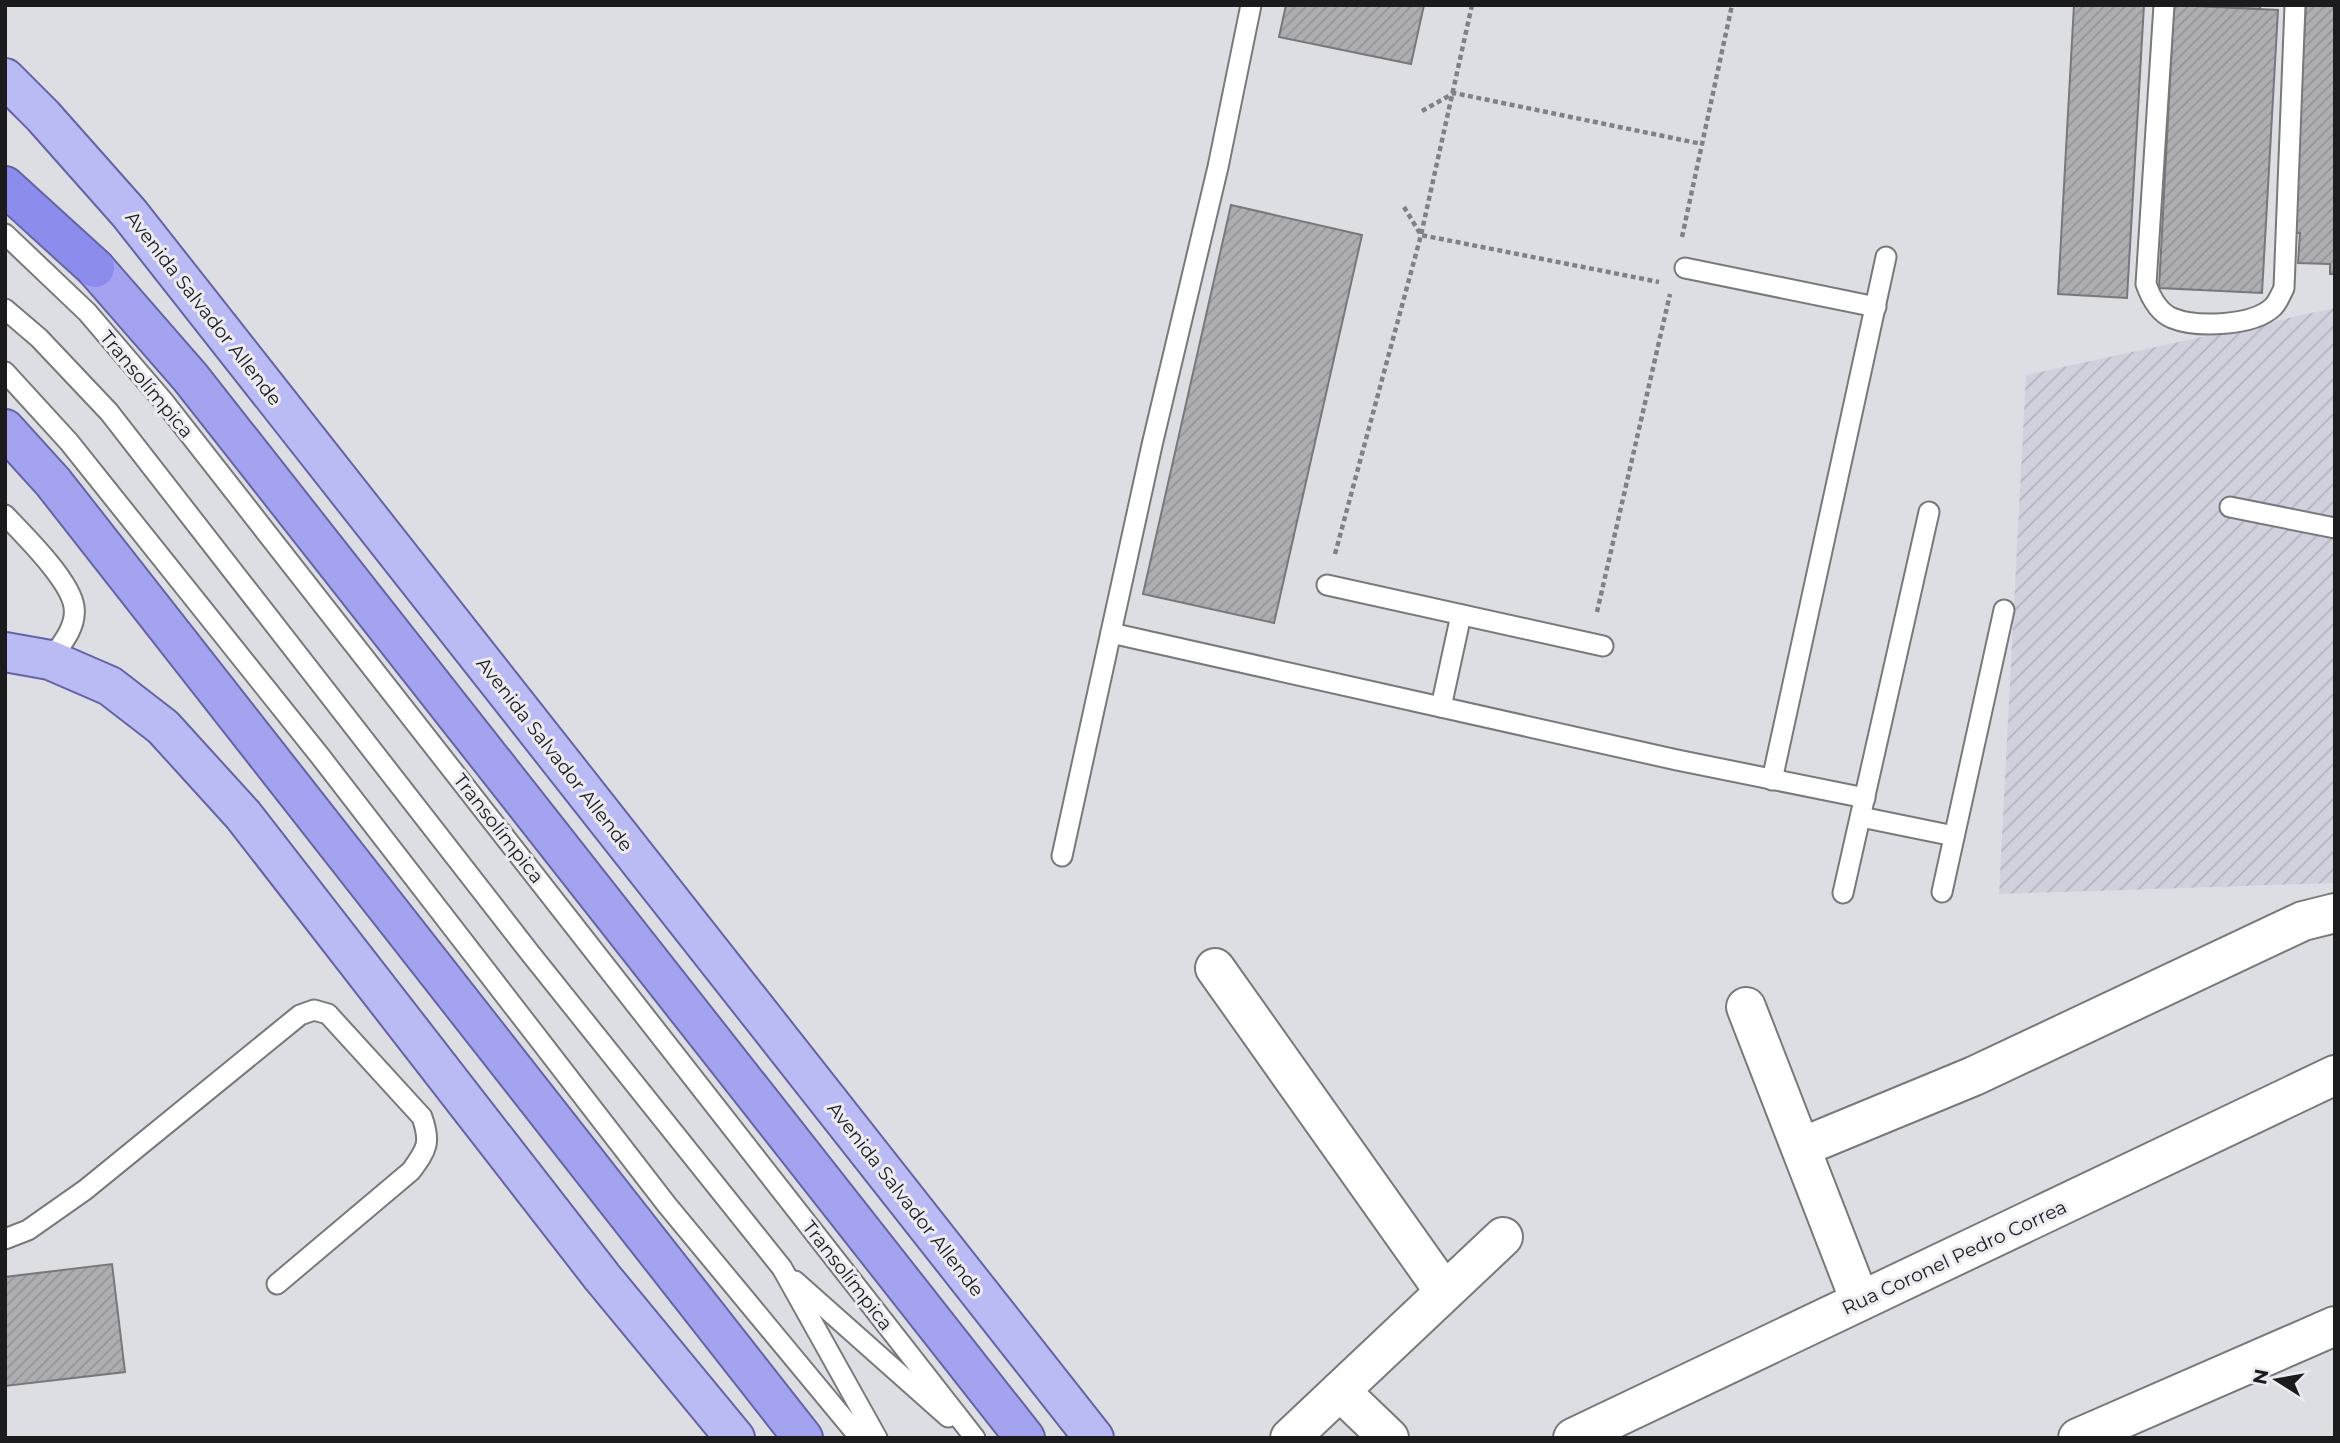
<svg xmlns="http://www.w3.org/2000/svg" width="2340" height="1443" font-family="Montserrat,sans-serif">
	<defs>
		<pattern id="industrial-furrows" width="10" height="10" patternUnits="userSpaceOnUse" patternTransform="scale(1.75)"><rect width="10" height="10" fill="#d0d1dd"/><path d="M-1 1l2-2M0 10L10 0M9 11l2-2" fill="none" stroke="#b2b3bd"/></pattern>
		<pattern id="building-hatch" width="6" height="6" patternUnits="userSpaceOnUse" patternTransform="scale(1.75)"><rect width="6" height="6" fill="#adadb2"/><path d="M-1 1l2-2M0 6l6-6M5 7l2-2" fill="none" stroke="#949499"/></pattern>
	</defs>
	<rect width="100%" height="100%" fill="#dddee3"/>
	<!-- industrial -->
	<path fill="url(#industrial-furrows)" d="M 2335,308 L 2335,883 L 1999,894 L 2026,375 Z"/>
	<!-- building -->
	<g fill="url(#building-hatch)" stroke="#77777c" stroke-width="2">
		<path d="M 1286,5 L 1424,5 L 1411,64 L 1279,37 Z"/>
		<path d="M 2074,5 L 2144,5 L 2127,298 L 2058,294 Z"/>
		<path d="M 2174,5 L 2278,10 L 2262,293 L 2159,288 Z"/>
		<path d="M 2193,5 L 2260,5 L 2260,9 Z"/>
		<path d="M 2306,5 L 2335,5 L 2335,274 L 2330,274 L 2330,264 L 2298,263 L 2300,233 L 2293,233 Z"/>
		<path d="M 1231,205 L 1362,235 L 1274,623 L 1143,594 Z"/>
		<path d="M 112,1264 L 125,1372 L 5,1386 L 5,1277 Z"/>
	</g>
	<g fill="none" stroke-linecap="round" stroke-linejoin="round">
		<!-- service casing -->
		<g stroke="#78797d" stroke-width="23">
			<g id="service">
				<path d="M 2164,5 L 2146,284 C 2151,298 2158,312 2172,318 C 2197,328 2253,326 2273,307 C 2278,302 2281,294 2284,288 L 2295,5"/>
				<path d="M 5,234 L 87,312 L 165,403 L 975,1438"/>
				<path d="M 1685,268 L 1876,307"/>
				<path d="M 5,309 L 39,338 L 109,412 L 530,953 L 782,1268 L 877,1438"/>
				<path d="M 5,372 L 69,442 L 320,756 L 667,1205 L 860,1438"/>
				<path d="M 2230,507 L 2335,528"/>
				<path d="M 5,515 C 24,535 71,581 74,607 C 77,627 61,645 50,660"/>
				<path d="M 1327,585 L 1603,646"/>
				<path d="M 1111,633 L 1677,760 L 1865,798"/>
				<path d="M 1441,707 L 1461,615"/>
				<path d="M 1772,780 L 1886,257"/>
				<path d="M 1861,817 L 1954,836"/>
				<path d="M 1062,856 L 1152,445 L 1218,167 L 1251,5"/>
				<path d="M 1942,892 L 2004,610"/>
				<path d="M 1843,893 L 1929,512"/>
				<path d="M 5,1239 L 28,1230 L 85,1190 L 300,1015 L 314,1010 L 328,1014 L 422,1117 C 431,1143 427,1149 411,1171 L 277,1284"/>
				<path d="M 795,1281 L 948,1417"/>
			</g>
		</g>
		<!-- minor casing -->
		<g stroke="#78797d" stroke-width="42">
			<g id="minor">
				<path d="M 1215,968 L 1444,1291"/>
				<path d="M 1746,1007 L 1860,1301"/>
				<path d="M 1802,1147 L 1974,1076 L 2303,921 L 2335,913"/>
				<path d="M 1340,1391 L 1389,1438"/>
				<path d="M 1290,1438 L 1503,1237"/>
				<path d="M 1573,1438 L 2335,1075"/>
				<path d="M 2078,1438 L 2335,1326"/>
			</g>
		</g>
		<!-- primary casing -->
		<g stroke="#6464a4" stroke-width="42">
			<g id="primary">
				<path d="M 5,78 L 43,116 L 129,213 L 1094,1438"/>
				<path d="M 5,652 L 50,660 L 110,686 L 163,727 L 243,815 L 602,1277 L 735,1438"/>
			</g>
		</g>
		<!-- trunk casing -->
		<g stroke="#6464a4" stroke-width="42">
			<g id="trunk">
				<path d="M 95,268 L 190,377 L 1025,1438"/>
				<path d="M 5,429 L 53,482 L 803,1438"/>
			</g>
		</g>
		<!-- motorway casing -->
		<g stroke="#6464a4" stroke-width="42">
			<path id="motorway" d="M 5,186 L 95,268"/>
		</g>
		<!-- path -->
		<g stroke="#818185" stroke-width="4.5" stroke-dasharray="5 3.5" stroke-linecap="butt">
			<path d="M 1422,111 L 1454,93 L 1702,144"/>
			<path d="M 1404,207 L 1421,235 L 1659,282"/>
			<path d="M 1682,237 L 1732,5"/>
			<path d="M 1335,554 L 1421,235 L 1472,5"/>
			<path d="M 1597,612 L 1670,294"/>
		</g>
		<!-- service -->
		<use href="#service" stroke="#fff" stroke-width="19"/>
		<!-- minor -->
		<use href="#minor" stroke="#fff" stroke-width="38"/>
		<!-- primary -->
		<use href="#primary" stroke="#babaf4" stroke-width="38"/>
		<!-- trunk -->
		<use href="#trunk" stroke="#a3a3f0" stroke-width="38"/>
		<!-- motorway -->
		<use href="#motorway" stroke="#8c8cec" stroke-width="38"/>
	</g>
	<g text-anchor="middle" stroke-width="6" stroke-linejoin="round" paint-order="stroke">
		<!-- street labels -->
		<g font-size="19" fill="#1b1b1d" stroke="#ebebf1">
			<text transform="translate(204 308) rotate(52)" y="7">Avenida Salvador Allende</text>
			<text transform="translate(147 384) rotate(50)" y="7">Transolímpica</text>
			<text transform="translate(555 754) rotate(52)" y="7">Avenida Salvador Allende</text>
			<text transform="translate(499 828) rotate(52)" y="7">Transolímpica</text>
			<text transform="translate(906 1199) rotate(52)" y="7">Avenida Salvador Allende</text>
			<text transform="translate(1954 1257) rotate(-25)" y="7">Rua Coronel Pedro Correa</text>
			<text transform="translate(848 1275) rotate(52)" y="7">Transolímpica</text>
		</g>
	</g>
	<!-- border -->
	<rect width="2340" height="1443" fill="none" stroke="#1b1b1d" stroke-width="14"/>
	<!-- north arrow -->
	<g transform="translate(2277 1380) rotate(281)" stroke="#ebebf1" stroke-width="5" paint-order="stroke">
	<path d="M0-5L12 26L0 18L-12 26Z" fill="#1b1b1d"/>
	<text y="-10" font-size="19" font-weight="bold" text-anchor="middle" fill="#1b1b1d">N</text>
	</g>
</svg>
